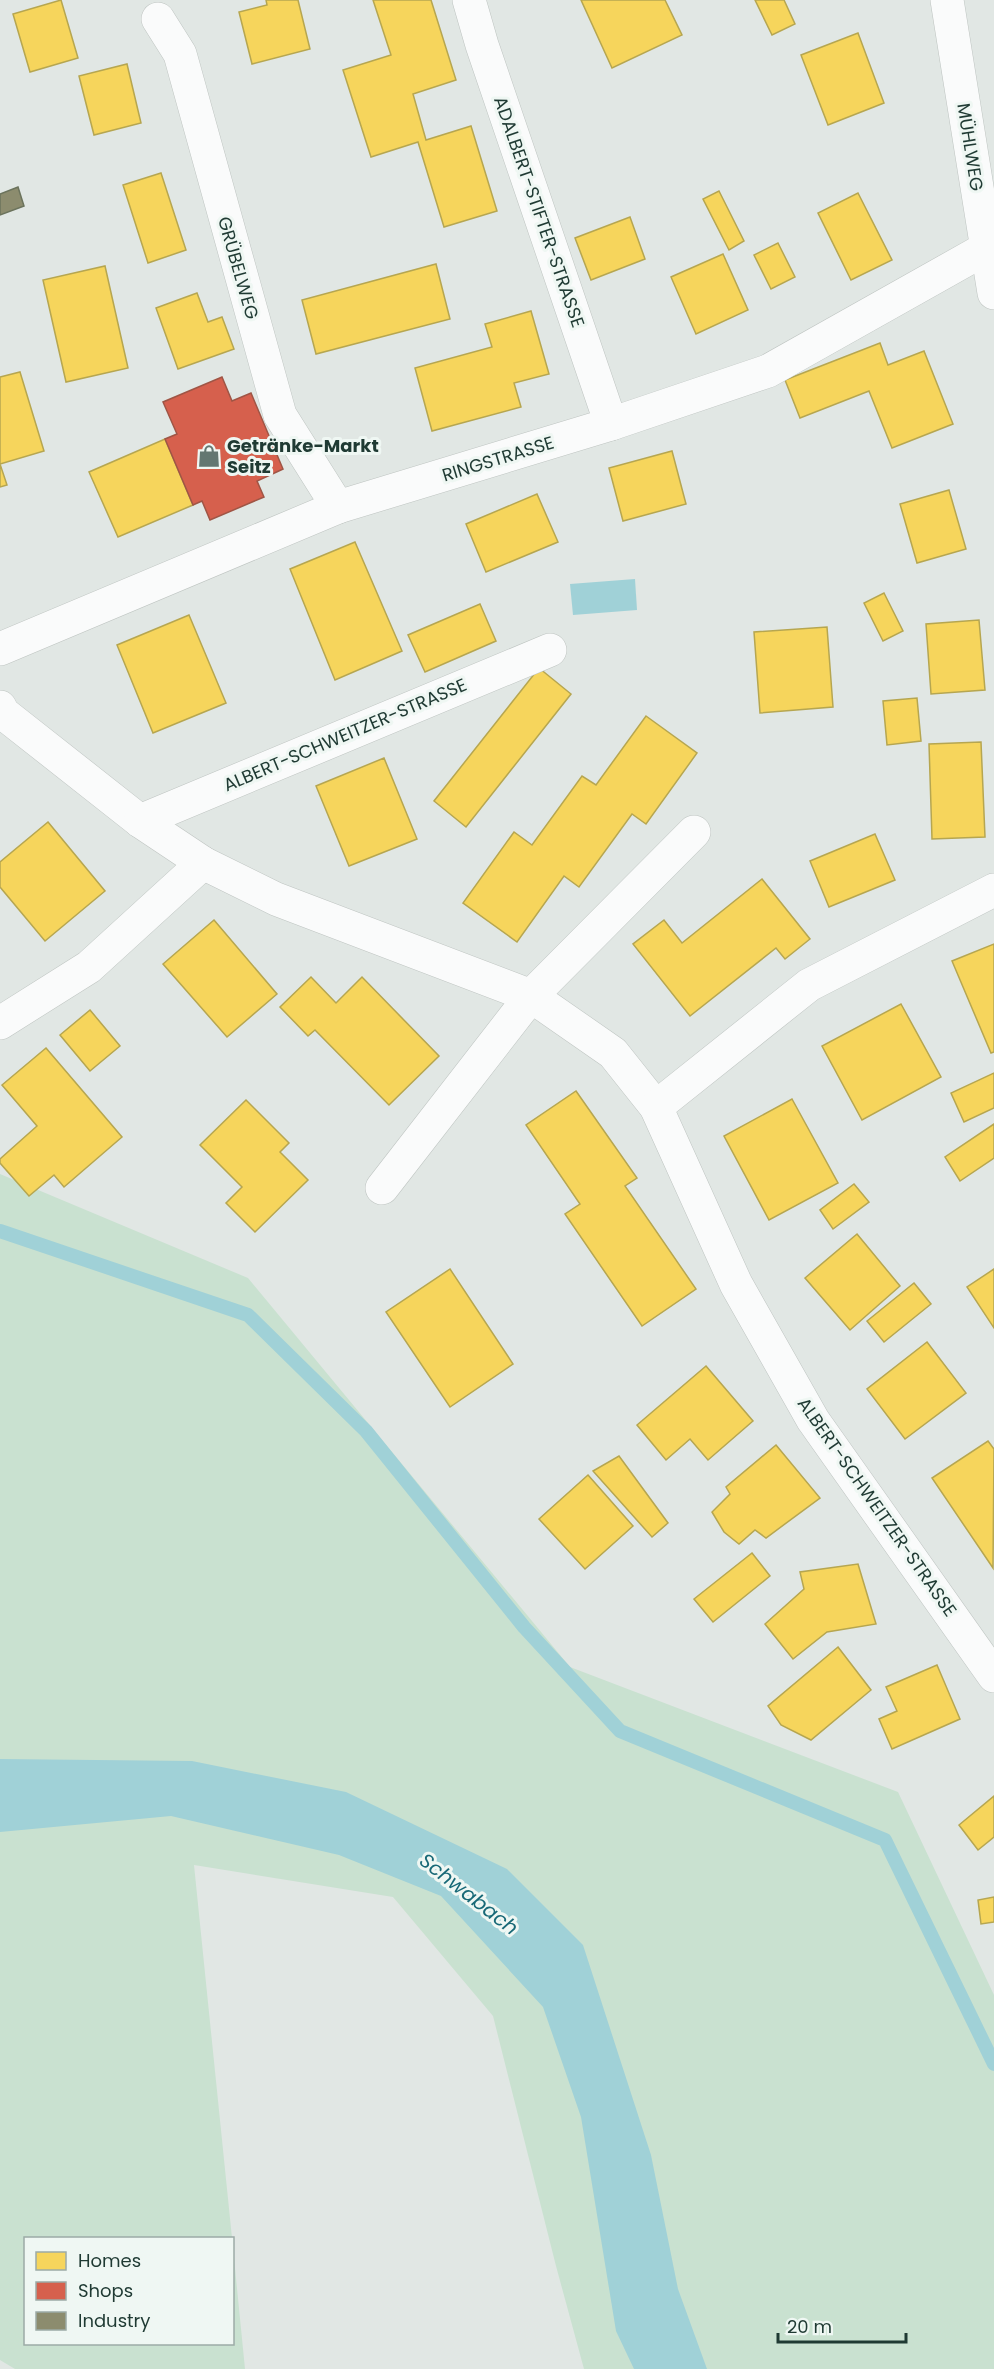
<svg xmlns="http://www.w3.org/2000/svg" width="994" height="2369" font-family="Poppins,sans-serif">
	<rect width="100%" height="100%" fill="#e1e7e4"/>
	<!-- green -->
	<path fill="#c9e1d0" d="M 0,1174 L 248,1278 L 570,1667 L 898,1792 L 994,1995 L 994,2369 L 584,2369 L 556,2266 L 493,2016 L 393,1897 L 194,1865 L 232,2238 L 26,2238 L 26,2344 L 232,2344 L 233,2248 L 245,2369 L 15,2369 L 0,2360 Z"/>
	<!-- water -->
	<g fill="#a0d1d7">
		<path d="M 635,579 L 637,610 L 573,615 L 570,584 Z"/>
		<path d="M 0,1759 L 192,1761 L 346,1792 L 507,1869 L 583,1945 L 651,2155 L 678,2289 L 707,2369 L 634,2369 L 616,2331 L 581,2117 L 543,2007 L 441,1896 L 339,1855 L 171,1816 L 0,1832 Z"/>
	</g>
	<!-- homes -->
	<g fill="#f6d55c" stroke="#b6a650" stroke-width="1.5">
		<path d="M 61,0 L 78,58 L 30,72 L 13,14 Z"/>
		<path d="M 266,0 L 298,0 L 310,49 L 252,64 L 239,12 L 267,5 Z"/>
		<path d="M 373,0 L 431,0 L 456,80 L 413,94 L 426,140 L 471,126 L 497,211 L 444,227 L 418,142 L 371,157 L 343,70 L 391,55 Z"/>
		<path d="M 581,0 L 665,0 L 682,35 L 612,68 Z"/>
		<path d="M 755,0 L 784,0 L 795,24 L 772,35 Z"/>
		<path d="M 858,33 L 884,103 L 828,125 L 801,55 Z"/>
		<path d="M 127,64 L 141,123 L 94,135 L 79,76 Z"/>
		<path d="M 161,173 L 186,250 L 148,263 L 123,185 Z"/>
		<path d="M 719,191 L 744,241 L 729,250 L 703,199 Z"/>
		<path d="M 858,193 L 892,260 L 851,280 L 818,213 Z"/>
		<path d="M 630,217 L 645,259 L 591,280 L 575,238 Z"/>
		<path d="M 778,243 L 795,277 L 771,289 L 754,255 Z"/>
		<path d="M 723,254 L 748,310 L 696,334 L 671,277 Z"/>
		<path d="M 436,264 L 450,319 L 316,354 L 302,300 Z"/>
		<path d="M 105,266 L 128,368 L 66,382 L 43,280 Z"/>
		<path d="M 197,293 L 208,322 L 222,317 L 234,349 L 178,369 L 156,308 Z"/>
		<path d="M 531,311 L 549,374 L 514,383 L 521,407 L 432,431 L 415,368 L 492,347 L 485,324 Z"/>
		<path d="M 880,343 L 888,365 L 924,351 L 953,424 L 892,448 L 869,391 L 800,418 L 785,380 Z"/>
		<path d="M 20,372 L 44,451 L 0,464 L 7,485 L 0,487 L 0,377 Z"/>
		<path d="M 165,439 L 193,505 L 118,537 L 89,472 Z"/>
		<path d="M 672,451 L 686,504 L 623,521 L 609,468 Z"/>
		<path d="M 949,490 L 966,549 L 917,563 L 900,504 Z"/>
		<path d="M 537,494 L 558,542 L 486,572 L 466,524 Z"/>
		<path d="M 355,542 L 402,651 L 335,680 L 290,569 Z"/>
		<path d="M 884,593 L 903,631 L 883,641 L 864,603 Z"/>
		<path d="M 480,604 L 496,641 L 425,672 L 408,635 Z"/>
		<path d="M 189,615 L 226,703 L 153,733 L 117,645 Z"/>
		<path d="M 979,620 L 985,690 L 931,694 L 926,624 Z"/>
		<path d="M 827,627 L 833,707 L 760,713 L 754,632 Z"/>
		<path d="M 539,668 L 571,694 L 466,827 L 434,801 Z"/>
		<path d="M 917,698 L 921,741 L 887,745 L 883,701 Z"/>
		<path d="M 646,716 L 697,753 L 646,824 L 632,814 L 579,887 L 564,876 L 517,942 L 463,903 L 514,832 L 532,845 L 582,776 L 596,785 Z"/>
		<path d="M 981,742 L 985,837 L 932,839 L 929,744 Z"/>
		<path d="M 384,758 L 417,839 L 349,866 L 316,786 Z"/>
		<path d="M 48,822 L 105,891 L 45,941 L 0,887 L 0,862 Z"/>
		<path d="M 875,834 L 895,880 L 829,907 L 810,861 Z"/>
		<path d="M 762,879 L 810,939 L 785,959 L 776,948 L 690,1016 L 633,944 L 664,920 L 682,943 Z"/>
		<path d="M 214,920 L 277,994 L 227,1037 L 163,964 Z"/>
		<path d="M 994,944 L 994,1052 L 991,1053 L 952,961 Z"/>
		<path d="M 311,977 L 336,1003 L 362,977 L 439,1056 L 389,1105 L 315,1030 L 308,1036 L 280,1007 Z"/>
		<path d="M 901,1004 L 941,1077 L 862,1120 L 822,1046 Z"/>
		<path d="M 90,1010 L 120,1046 L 90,1071 L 60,1035 Z"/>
		<path d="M 46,1048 L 122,1137 L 64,1187 L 54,1175 L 29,1196 L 0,1163 L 0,1159 L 37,1126 L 2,1085 Z"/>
		<path d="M 994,1073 L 994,1108 L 964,1122 L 951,1093 Z"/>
		<path d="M 576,1091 L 637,1178 L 625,1186 L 696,1289 L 642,1326 L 565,1214 L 580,1204 L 526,1125 Z"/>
		<path d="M 792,1099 L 838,1183 L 769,1220 L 724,1136 Z"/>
		<path d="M 246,1100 L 289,1143 L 280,1152 L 308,1180 L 255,1232 L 226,1203 L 242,1187 L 200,1145 Z"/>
		<path d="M 994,1124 L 994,1158 L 960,1181 L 945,1157 Z"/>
		<path d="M 854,1184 L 869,1202 L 833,1229 L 820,1210 Z"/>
		<path d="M 857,1234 L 900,1286 L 850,1330 L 805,1278 Z"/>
		<path d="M 450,1269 L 513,1364 L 450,1407 L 386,1312 Z"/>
		<path d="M 994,1269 L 994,1328 L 967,1287 Z"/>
		<path d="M 914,1283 L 931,1304 L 884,1342 L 867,1321 Z"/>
		<path d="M 927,1342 L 966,1393 L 905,1439 L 867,1389 Z"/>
		<path d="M 706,1366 L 753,1421 L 708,1460 L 690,1439 L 666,1460 L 637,1425 Z"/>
		<path d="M 988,1441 L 994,1449 L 993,1568 L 932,1478 Z"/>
		<path d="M 776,1445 L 820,1498 L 766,1538 L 755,1530 L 739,1544 L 724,1532 L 712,1512 L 730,1494 L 726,1487 Z"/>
		<path d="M 619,1456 L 668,1523 L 652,1537 L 593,1471 Z"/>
		<path d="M 588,1475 L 633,1526 L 585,1569 L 539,1519 Z"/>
		<path d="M 752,1553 L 770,1576 L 713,1622 L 694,1599 Z"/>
		<path d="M 858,1564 L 876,1624 L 827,1632 L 793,1659 L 765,1624 L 804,1589 L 800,1572 Z"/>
		<path d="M 838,1647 L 871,1690 L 811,1740 L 781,1725 L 768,1706 Z"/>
		<path d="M 937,1665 L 960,1719 L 892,1749 L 879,1719 L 897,1711 L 886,1687 Z"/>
		<path d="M 994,1796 L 994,1837 L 978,1850 L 959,1825 Z"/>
		<path d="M 994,1897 L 994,1922 L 981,1924 L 978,1900 Z"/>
	</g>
	<!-- shops -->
	<path fill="#d6604d" stroke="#9f5545" stroke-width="1.5" d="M 222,377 L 232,401 L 251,393 L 283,469 L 257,481 L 264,497 L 210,520 L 202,501 L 193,505 L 165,439 L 177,434 L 163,402 Z"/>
	<!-- industry -->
	<path fill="#8c8c6e" stroke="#6b735c" stroke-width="1.5" d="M 18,187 L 24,206 L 0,215 L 0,194 Z"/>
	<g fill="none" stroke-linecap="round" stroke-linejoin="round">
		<!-- stream -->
		<path stroke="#a0d1d7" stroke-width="14" d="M 0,1231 L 248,1315 L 366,1431 L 524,1627 L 620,1731 L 885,1840 L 994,2064"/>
		<!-- street casing -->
		<g stroke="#bec4c1" stroke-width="34">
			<g id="street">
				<path d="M 469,0 L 482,45 L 611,424"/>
				<path d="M 947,0 L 994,293"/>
				<path d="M 158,19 L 180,54 L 280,415 L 338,507"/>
				<path d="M 0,649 L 338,507 L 611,424 L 768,371 L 994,244"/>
				<path d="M 0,707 L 3,713 L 140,821 L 203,863 L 276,899 L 531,996 L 613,1053 L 656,1107 L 736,1284 L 813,1420 L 994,1676"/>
				<path d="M 140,821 L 550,650"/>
				<path d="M 0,1023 L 89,967 L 203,863"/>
				<path d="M 656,1107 L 809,985 L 994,890"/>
				<path d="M 382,1188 L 531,996 L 694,832"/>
			</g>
		</g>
		<!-- street -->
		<use href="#street" stroke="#fafbfb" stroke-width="33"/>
	</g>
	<!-- icons -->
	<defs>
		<g id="shop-bare" transform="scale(1.8)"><path d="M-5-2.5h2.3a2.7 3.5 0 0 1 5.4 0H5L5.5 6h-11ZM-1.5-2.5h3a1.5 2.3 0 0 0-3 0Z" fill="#637771" stroke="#eff7f3" stroke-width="2.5" paint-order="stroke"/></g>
	</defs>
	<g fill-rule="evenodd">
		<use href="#shop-bare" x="209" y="456"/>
	</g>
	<g text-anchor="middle" stroke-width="6" stroke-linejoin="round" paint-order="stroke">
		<!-- street labels -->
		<g font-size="18" fill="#1f3a33" stroke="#eff7f3">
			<text transform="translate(970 147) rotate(81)" y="6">MÜHLWEG</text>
			<text transform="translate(539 212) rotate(71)" y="6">ADALBERT-STIFTER-STRASSE</text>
			<text transform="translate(238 268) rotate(74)" y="6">GRÜBELWEG</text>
			<text transform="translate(498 459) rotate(-17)" y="6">RINGSTRASSE</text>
			<text transform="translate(345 735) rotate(-23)" y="6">ALBERT-SCHWEITZER-STRASSE</text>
			<text transform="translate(877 1507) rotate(55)" y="6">ALBERT-SCHWEITZER-STRASSE</text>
		</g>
		<!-- poi labels -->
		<g font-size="18" font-weight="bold" fill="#1f3a33" stroke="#eff7f3" text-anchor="start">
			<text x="227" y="452">Getränke-Markt<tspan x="227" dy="21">Seitz</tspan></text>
		</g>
		<!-- water labels -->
		<g font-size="20" font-style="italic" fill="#186977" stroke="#eff7f3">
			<text transform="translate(469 1894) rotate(38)" y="7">Schwabach</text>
		</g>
	</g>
	<!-- legend -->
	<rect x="24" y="2237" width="210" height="108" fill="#eff7f3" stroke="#9caba6" stroke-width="1.5"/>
	<rect x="36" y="2252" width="30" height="18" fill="#f6d55c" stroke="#9caba6" stroke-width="1.5"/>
	<text x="78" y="2267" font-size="18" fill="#1f3a33">Homes</text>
	<rect x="36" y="2282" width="30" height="18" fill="#d6604d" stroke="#9caba6" stroke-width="1.5"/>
	<text x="78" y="2297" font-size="18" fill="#1f3a33">Shops</text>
	<rect x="36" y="2312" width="30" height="18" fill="#8c8c6e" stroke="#9caba6" stroke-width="1.5"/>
	<text x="78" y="2327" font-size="18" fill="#1f3a33">Industry</text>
	<!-- scale -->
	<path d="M778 2333v9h128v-9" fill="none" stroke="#1f3a33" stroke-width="3"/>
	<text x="787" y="2333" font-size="18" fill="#1f3a33" stroke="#eff7f3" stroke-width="4.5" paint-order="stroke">20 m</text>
</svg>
